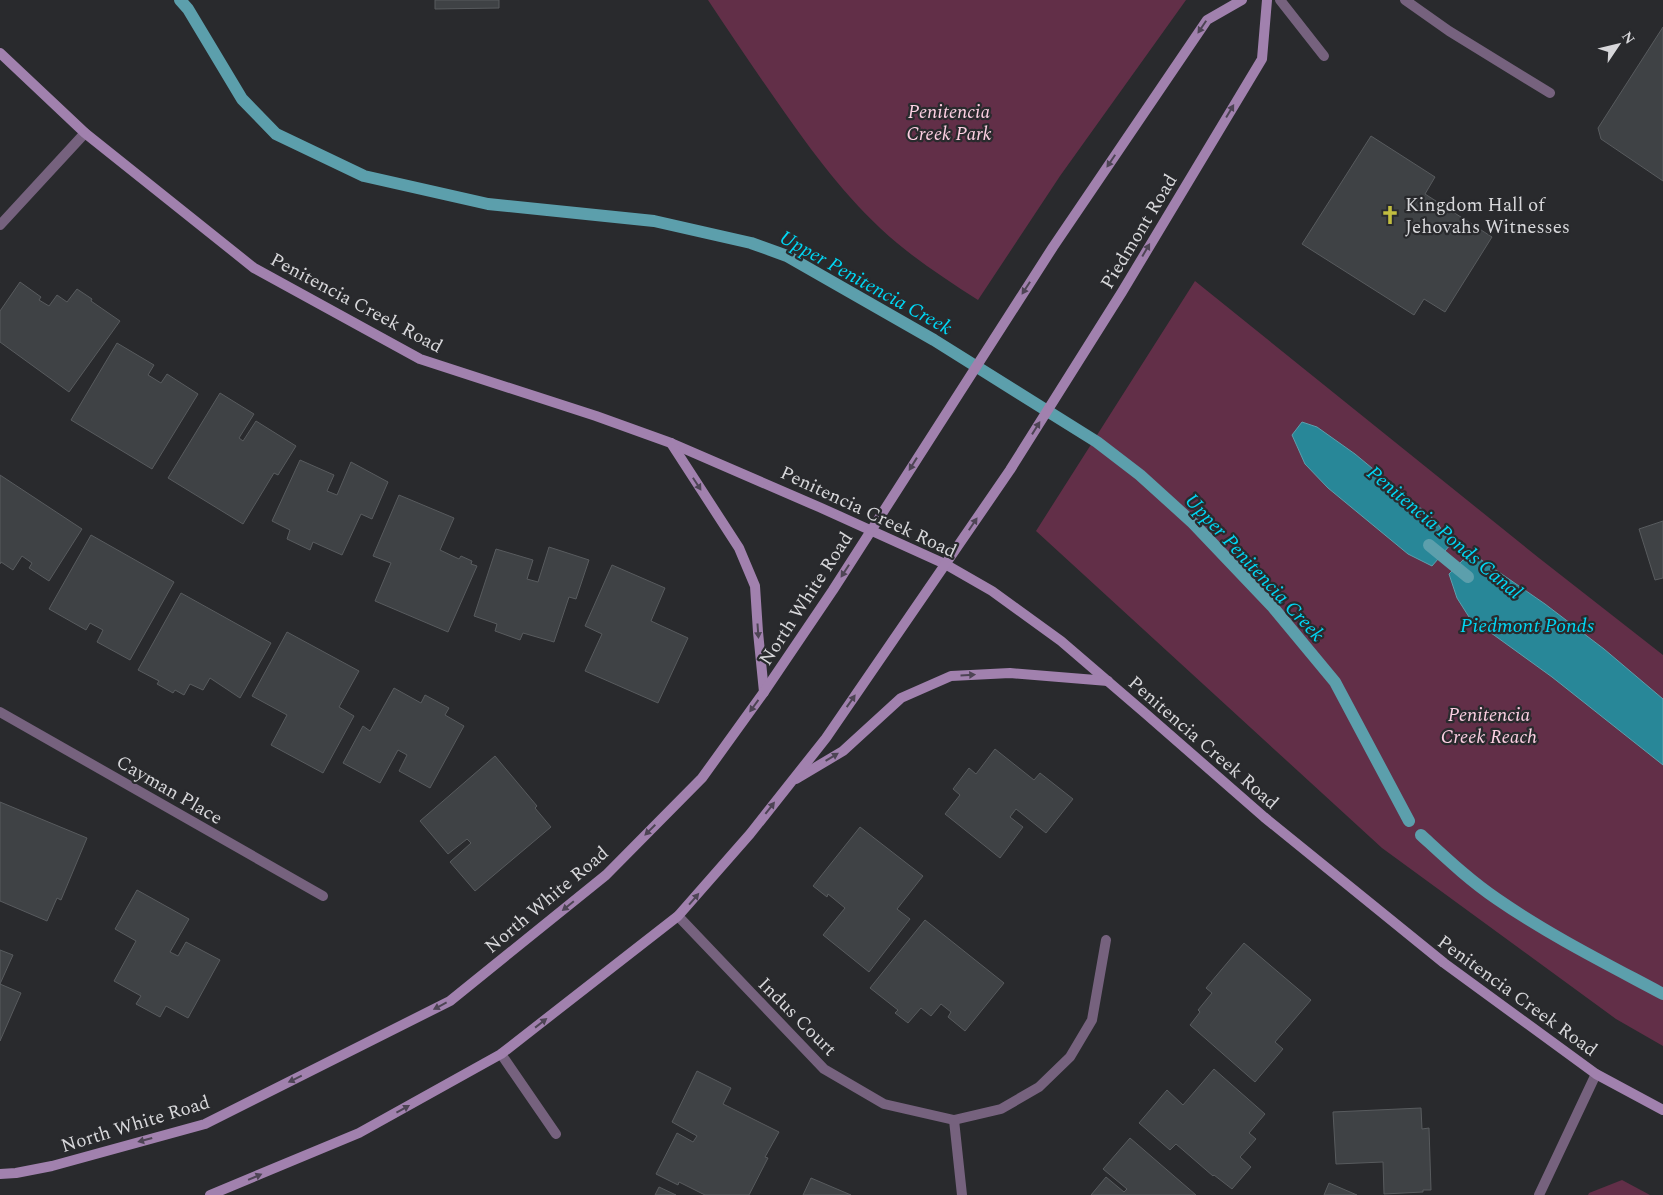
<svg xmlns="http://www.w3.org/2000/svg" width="1663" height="1195" font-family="Spectral,serif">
	<rect width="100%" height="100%" fill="#292a2d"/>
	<!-- green -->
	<g fill="#622f48">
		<path d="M 708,0 L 1186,0 L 1060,176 L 978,300 C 950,282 922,264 897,243 C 853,206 818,160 785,113 C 759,76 733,38 708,0 Z"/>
		<path d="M 1195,281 L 1539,558 L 1663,655 L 1663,1046 L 1616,1019 L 1382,848 L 1036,531 Z"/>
		<path d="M 1622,1180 L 1650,1195 L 1588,1195 L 1589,1193 Z"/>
	</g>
	<!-- water -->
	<g fill="#288798" stroke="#5c9fac">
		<path d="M 1302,422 L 1317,427 L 1355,454 L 1436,521 L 1451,544 L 1432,566 L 1408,554 L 1328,488 L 1305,464 L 1292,435 Z"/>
		<path d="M 1477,557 L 1545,604 L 1604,649 L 1663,699 L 1663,765 L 1552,677 L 1469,617 L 1457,598 L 1449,574 L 1463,560 Z"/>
	</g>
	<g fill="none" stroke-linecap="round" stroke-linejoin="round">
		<!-- stream -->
		<g stroke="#5c9fac" stroke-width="12">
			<path d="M 180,0 L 188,9 L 242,99 L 276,134 L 364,176 L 488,204 L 654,221 L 751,243 L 787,256 L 934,340 L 1097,442 L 1140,475 L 1193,523 L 1272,606 L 1335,682 L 1409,821"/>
			<path d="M 1429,545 L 1468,577"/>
			<path d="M 1421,835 C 1445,857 1469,880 1497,899 C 1549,935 1607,964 1663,994"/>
		</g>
	</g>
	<!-- building -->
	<g fill="#3f4245" stroke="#585b5e">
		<path d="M 435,0 L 499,0 L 499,8 L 435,9 Z"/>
		<path d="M 1663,27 L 1663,181 L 1601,139 L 1598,128 Z"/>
		<path d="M 1371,136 L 1435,177 L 1425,194 L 1492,237 L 1445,312 L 1424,299 L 1414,315 L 1302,244 Z"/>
		<path d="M 20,282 L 41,297 L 39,300 L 49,306 L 57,295 L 67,302 L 77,289 L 92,299 L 91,301 L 120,321 L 69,392 L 0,342 L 0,311 Z"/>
		<path d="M 117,343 L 154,365 L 148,375 L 161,383 L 167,374 L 198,394 L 152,469 L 71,420 Z"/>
		<path d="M 220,393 L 254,414 L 239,438 L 243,441 L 256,421 L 296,446 L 278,475 L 274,473 L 243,524 L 168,478 Z"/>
		<path d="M 300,460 L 334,475 L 327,491 L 337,495 L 351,462 L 388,482 L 372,519 L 361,514 L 342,555 L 313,542 L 310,550 L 287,539 L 290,530 L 272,521 Z"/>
		<path d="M 0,475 L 82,529 L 49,581 L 29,568 L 32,563 L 22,556 L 13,570 L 1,562 L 0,564 Z"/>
		<path d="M 399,495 L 454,518 L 440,550 L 459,559 L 461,556 L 472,561 L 471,564 L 477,566 L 448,632 L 375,601 L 391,563 L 373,556 Z"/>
		<path d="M 1663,521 L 1663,578 L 1655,580 L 1639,529 Z"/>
		<path d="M 91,535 L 174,582 L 130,660 L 97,642 L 103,630 L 90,623 L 86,630 L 49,609 Z"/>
		<path d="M 549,547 L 589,560 L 576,599 L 569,597 L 554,642 L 523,633 L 520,640 L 495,631 L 497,624 L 474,616 L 496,549 L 533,560 L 527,579 L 538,582 Z"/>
		<path d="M 612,565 L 665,588 L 651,621 L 688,638 L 658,703 L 585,671 L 602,634 L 585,626 Z"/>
		<path d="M 181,593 L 271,643 L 240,698 L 210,678 L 203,690 L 190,684 L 184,695 L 175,690 L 173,693 L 157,684 L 159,681 L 138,670 Z"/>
		<path d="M 287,632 L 359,671 L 339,707 L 354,716 L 323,773 L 271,745 L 287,715 L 252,696 Z"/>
		<path d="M 394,688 L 421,703 L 425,695 L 449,708 L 445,715 L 464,726 L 430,788 L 399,771 L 407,755 L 398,750 L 380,783 L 343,763 L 363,726 L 370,731 Z"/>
		<path d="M 995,749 L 1034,780 L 1040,773 L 1073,799 L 1046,833 L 1016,809 L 1010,817 L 1023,827 L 1000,858 L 945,814 L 960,795 L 953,789 L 969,768 L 976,774 Z"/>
		<path d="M 495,756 L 537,806 L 535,808 L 551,827 L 475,891 L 450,862 L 471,843 L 467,839 L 448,854 L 420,821 Z"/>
		<path d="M 0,802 L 87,838 L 61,900 L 57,898 L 47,921 L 0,901 Z"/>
		<path d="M 860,827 L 923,876 L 897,909 L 910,919 L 869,972 L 823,935 L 845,908 L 828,894 L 827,897 L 813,886 Z"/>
		<path d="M 137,890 L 189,919 L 170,952 L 178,956 L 186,942 L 220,960 L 188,1018 L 166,1006 L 160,1017 L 136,1004 L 141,996 L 114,981 L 136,941 L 115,929 Z"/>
		<path d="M 925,920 L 1004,983 L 965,1031 L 948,1017 L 951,1012 L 941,1004 L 931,1016 L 921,1008 L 908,1023 L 895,1013 L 898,1010 L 870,988 Z"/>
		<path d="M 1244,943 L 1311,1000 L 1275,1042 L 1283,1049 L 1255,1082 L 1190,1025 L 1200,1012 L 1198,1010 L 1212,993 L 1206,988 Z"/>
		<path d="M 0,950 L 13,955 L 0,984 L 21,993 L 0,1041 Z"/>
		<path d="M 1214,1069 L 1265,1114 L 1249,1133 L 1256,1139 L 1240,1157 L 1251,1167 L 1232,1189 L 1214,1175 L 1213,1176 L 1176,1144 L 1170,1150 L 1139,1123 L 1167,1090 L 1183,1105 Z"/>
		<path d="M 697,1071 L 731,1088 L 723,1104 L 779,1132 L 765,1157 L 768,1158 L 749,1195 L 705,1195 L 679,1182 L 678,1185 L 656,1174 L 677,1133 L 693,1142 L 697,1136 L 672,1122 Z"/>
		<path d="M 1421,1108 L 1422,1129 L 1429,1128 L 1431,1190 L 1423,1190 L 1423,1192 L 1384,1194 L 1383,1162 L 1336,1164 L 1333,1112 Z"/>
		<path d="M 1130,1138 L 1196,1195 L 1091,1195 L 1106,1177 L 1124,1192 L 1127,1189 L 1103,1169 Z"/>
		<path d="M 811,1178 L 851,1195 L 803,1195 Z"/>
		<path d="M 1329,1183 L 1357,1195 L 1324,1195 Z"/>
		<path d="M 659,1187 L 676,1195 L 655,1195 Z"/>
	</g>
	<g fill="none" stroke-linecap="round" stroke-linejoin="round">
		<!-- lane -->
		<g stroke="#76627e" stroke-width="10">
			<path d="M 1280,0 L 1324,56"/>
			<path d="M 1405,0 L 1449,31 L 1550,93"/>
		</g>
		<!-- street -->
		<g stroke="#76627e" stroke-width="10">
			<path d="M 0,225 L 85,133"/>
			<path d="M 0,712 L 323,896"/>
			<path d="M 678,916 L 824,1069 L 884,1104 L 954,1120 L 1001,1109 L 1039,1087 L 1070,1057 L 1092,1020 L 1106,940"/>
			<path d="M 501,1054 L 556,1134"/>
			<path d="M 954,1120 L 962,1195"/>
			<path d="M 1539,1195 L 1596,1074"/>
		</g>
		<!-- secondary -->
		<g stroke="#a181ae" stroke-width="10">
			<path d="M 0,53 L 85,133 L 254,268 L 420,359 L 596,416 L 671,443 L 819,507 L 945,564 L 992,591 L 1061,641 L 1146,714 L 1264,817 L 1444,963 L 1596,1074 L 1663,1110"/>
			<path d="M 671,443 L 739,548 L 755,586 L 758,632 L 764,692"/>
			<path d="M 796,779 L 843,751 L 901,698 L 951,676 L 1010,673 L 1108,681"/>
			<path d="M 0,1174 L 16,1173 L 52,1166 L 205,1124 L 450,1001 L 606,875 L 702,778 L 764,692 L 833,590 L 1053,247 L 1207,20 L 1242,0"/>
			<path d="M 210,1195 L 359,1133 L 501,1054 L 678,916 L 750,834 L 826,738 L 1010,470 L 1122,292 L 1262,59 L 1267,0"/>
		</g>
	</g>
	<!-- one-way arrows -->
	<defs><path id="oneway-solid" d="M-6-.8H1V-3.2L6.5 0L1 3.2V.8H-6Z" transform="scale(1.25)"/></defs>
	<g fill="#4d4454">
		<use href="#oneway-solid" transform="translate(1202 27) rotate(124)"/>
		<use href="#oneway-solid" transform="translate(1230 111) rotate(-59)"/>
		<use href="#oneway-solid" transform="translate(1111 161) rotate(124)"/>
		<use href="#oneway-solid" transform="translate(1146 250) rotate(-60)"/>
		<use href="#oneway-solid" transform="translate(1026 288) rotate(123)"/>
		<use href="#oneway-solid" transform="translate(1036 428) rotate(-58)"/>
		<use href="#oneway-solid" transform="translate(913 464) rotate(122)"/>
		<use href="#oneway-solid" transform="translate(697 484) rotate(57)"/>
		<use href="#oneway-solid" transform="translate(973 524) rotate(-56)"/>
		<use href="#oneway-solid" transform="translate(845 571) rotate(123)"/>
		<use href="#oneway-solid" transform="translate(758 631) rotate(86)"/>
		<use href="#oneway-solid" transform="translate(968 675) rotate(-3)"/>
		<use href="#oneway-solid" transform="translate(851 701) rotate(-55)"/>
		<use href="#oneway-solid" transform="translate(754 706) rotate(126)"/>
		<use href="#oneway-solid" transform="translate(832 757) rotate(-31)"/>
		<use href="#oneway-solid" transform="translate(770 808) rotate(-52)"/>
		<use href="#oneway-solid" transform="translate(650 830) rotate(135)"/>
		<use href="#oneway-solid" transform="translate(694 899) rotate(-49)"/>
		<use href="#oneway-solid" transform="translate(568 906) rotate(141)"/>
		<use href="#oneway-solid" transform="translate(440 1006) rotate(152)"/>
		<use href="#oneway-solid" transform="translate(541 1023) rotate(-38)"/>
		<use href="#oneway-solid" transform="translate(295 1079) rotate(154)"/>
		<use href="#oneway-solid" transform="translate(403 1109) rotate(-29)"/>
		<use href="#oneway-solid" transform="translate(145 1140) rotate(165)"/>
		<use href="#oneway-solid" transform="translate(255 1177) rotate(-23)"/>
	</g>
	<!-- icons -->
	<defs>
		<g id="church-bare" transform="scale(1.5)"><path d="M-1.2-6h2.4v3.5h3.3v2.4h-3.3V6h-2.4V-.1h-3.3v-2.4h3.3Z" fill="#c1bd40" stroke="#292a2d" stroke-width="2.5" paint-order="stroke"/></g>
	</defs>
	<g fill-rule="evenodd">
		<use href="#church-bare" x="1390" y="215"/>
	</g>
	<g text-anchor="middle" stroke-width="4.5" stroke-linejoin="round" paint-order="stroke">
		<!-- park labels -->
		<g font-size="19" font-style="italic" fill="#fdd0e3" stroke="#292a2d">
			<text x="949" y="118">Penitencia<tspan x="949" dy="22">Creek Park</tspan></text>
			<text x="1489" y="721">Penitencia<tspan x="1489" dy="22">Creek Reach</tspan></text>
		</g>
		<!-- poi labels -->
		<g font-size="19" fill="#d7d7da" stroke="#292a2d" text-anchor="start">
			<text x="1405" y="211">Kingdom Hall of<tspan x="1405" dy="22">Jehovahs Witnesses</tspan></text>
		</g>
		<!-- street labels -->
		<g font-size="19" fill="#d7d7da" stroke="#292a2d">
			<text transform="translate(1138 231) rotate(-59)" y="7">Piedmont Road</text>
			<text transform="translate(357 302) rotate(28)" y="7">Penitencia Creek Road</text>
			<text transform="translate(869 511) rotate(25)" y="7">Penitencia Creek Road</text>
			<text transform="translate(805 598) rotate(-57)" y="7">North White Road</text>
			<text transform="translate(1204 742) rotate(41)" y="7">Penitencia Creek Road</text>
			<text transform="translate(170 789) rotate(30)" y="7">Cayman Place</text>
			<text transform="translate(546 899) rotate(-40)" y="7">North White Road</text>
			<text transform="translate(1518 995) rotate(36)" y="7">Penitencia Creek Road</text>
			<text transform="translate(798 1016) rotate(45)" y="7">Indus Court</text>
			<text transform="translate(135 1123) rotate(-17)" y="7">North White Road</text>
		</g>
		<!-- water labels -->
		<g font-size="20" font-style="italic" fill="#00d7f4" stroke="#292a2d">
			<text transform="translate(866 282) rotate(29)" y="7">Upper Penitencia Creek</text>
			<text transform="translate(1445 532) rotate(40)" y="7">Penitencia Ponds Canal</text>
			<text transform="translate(1255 567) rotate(47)" y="7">Upper Penitencia Creek</text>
			<text x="1527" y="632">Piedmont Ponds</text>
		</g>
	</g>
	<!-- north arrow -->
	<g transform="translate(1618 45) rotate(55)" stroke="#292a2d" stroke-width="4" paint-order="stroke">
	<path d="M0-4L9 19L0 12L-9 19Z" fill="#d7d7da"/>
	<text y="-8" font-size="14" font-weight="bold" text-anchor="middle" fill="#d7d7da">N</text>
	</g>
</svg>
